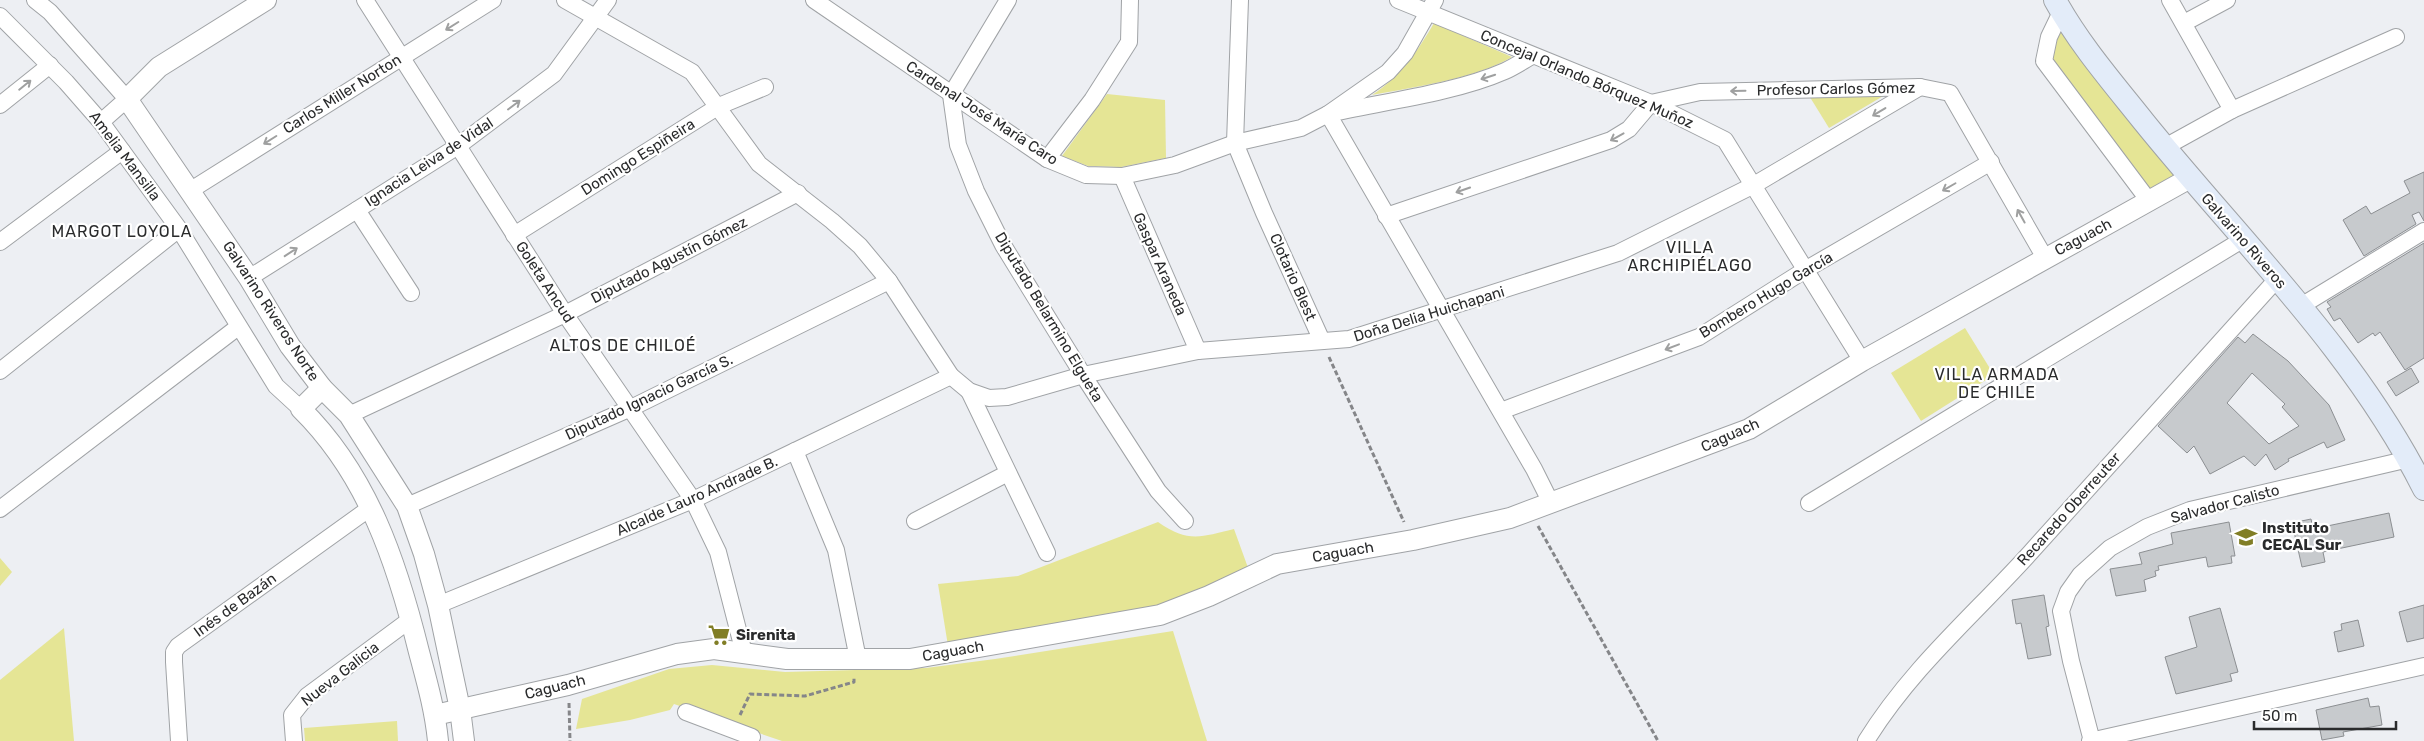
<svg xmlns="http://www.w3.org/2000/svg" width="2424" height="741" font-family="Rubik,sans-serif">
	<rect width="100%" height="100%" fill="#edeff3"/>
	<!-- green -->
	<g fill="#e5e595">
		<path d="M 1434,23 L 1512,57 C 1475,79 1414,87 1372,95 C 1401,76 1417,52 1434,23 Z"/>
		<path d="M 2062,24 L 2181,176 L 2152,193 L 2051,60 L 2051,47 Z"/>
		<path d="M 1890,92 L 1829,128 L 1808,94 Z"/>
		<path d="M 1107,94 L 1165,100 L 1166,158 L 1121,167 L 1088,166 L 1062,156 Z"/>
		<path d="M 1965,328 L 1994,375 L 1921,421 L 1891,373 Z"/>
		<path d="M 1158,522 C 1188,543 1201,537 1234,529 L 1251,576 L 1209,596 L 949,652 L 938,584 L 1018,576 Z"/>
		<path d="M 0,558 L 12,572 L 0,586 Z"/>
		<path d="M 64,628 L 74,741 L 0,741 L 0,680 Z"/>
		<path d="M 1173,631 L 1207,741 L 782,741 L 674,704 L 670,710 L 630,720 L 576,729 L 582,699 L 669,669 L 712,665 L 785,672 L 926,668 L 995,659 Z"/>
		<path d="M 397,721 L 398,741 L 305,741 L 304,728 Z"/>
	</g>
	<!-- building -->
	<g fill="#c7cacd" stroke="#8c8f92" fill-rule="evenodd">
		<path d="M 2424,172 L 2424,221 L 2419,212 L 2412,215 L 2416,224 L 2364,256 L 2343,220 L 2366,206 L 2371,214 L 2410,193 L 2404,181 Z"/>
		<path d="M 2424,243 L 2424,358 L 2405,370 L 2380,332 L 2375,336 L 2373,333 L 2358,343 L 2340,318 L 2334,321 L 2327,309 L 2331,307 L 2327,302 Z"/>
		<path d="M 2253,334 L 2288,361 L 2329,405 L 2345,440 L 2327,448 L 2324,442 L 2288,459 L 2289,461 L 2275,470 L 2266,454 L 2255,466 L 2244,456 L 2210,474 L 2194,446 L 2187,453 L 2158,426 L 2238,337 L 2245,343 ZM 2252,373 L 2285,404 L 2282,407 L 2299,426 L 2269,444 L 2227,403 Z"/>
		<path d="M 2411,368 L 2419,382 L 2396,396 L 2387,382 Z"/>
		<path d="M 2389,513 L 2394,537 L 2323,552 L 2325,562 L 2302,567 L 2292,523 L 2311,519 L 2313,529 Z"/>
		<path d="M 2229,522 L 2235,556 L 2231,556 L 2232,563 L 2208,567 L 2206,557 L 2158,566 L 2159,570 L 2155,571 L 2156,576 L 2144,580 L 2146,591 L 2116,596 L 2110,569 L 2142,564 L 2139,553 L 2173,544 L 2171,533 Z"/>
		<path d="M 2044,595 L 2049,626 L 2046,627 L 2051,655 L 2028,659 L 2021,623 L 2016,624 L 2012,600 Z"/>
		<path d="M 2424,605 L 2424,638 L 2407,642 L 2399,612 Z"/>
		<path d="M 2220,608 L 2238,672 L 2230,674 L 2232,681 L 2176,694 L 2165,657 L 2197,647 L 2189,617 Z"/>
		<path d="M 2358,620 L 2364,646 L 2338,652 L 2334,632 L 2342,630 L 2341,624 Z"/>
		<path d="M 2368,698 L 2370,707 L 2379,706 L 2382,725 L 2343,732 L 2344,736 L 2322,740 L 2316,710 Z"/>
	</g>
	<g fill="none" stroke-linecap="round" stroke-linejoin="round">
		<!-- minor casing -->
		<g stroke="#a0a3a6" stroke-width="18">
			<g id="minor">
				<path d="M 35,0 L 50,12 L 127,99 L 101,122"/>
				<path d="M 365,0 L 565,314 L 693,500 L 718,552 L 744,653"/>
				<path d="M 565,0 L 692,72 L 759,164 L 832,221 L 860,246 L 889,281 L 951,376 L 969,391 L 989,398 L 1007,397 L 1083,375 L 1198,351 L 1349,339 L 1618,253 L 1754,185 L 1920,87"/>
				<path d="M 814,0 L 1047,159 L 1086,175 L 1122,176 L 1175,165 L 1235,143 L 1301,128 L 1328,114 L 1388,72 L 1405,53 L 1435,0"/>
				<path d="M 1008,0 L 951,95 L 958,145 L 976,191 L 1003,245 L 1083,375 L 1158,491 L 1185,521"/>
				<path d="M 1240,0 L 1235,143 L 1264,213 L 1322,341"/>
				<path d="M 1398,0 L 1651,103 L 1725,140 L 1862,361"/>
				<path d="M 2170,0 L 2232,110"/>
				<path d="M 2061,12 L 2049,37 L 2044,61 L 2149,201"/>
				<path d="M 0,16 L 66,82 L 101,122 L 179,229 L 276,386 L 301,409"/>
				<path d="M 2184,23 L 2227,0"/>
				<path d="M 1532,56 C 1523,61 1514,67 1505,71 C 1455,93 1382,102 1328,114 L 1534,469 L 1551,503"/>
				<path d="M 0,105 L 50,65"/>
				<path d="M 2165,147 L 2232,110 L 2396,37"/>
				<path d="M 1047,159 L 1092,100 L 1129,42 L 1130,0"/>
				<path d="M 1122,176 L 1198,351"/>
				<path d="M 191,190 L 493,0"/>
				<path d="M 357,210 L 411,293"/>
				<path d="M 1386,216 L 1611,140 L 1629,129 L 1651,103 L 1700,92 L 1920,87 L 1950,93 L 2045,258"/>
				<path d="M 514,235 L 719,106 L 765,87"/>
				<path d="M 0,242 L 122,151"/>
				<path d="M 249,278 L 458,146 L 554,74 L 608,0"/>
				<path d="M 2301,306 L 2424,231"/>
				<path d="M 0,371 L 179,229"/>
				<path d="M 969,391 L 1047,553"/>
				<path d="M 1501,411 L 1699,337 L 1805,270 L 1991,162"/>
				<path d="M 349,415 L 565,314 L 798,193"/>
				<path d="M 795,451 L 836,550 L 858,659"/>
				<path d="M 1809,503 L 2242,240"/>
				<path d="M 407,506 L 631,408 L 889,281"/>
				<path d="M 0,509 L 238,327"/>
				<path d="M 915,521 L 1008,473"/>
				<path d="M 438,605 L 693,500 L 951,376"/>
				<path d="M 686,712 L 752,737"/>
				<path d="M 179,741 L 174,662 L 174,652 L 178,646 L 370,508"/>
				<path d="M 294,741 L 292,715 L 307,696 L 411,619"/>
				<path d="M 1866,741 C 1912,667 1973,616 2030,553 C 2113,462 2194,370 2277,279"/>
				<path d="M 2090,741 L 2424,666"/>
				<path d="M 2092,741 L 2071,661 L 2061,611 L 2068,592 L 2080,575 L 2110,548 L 2147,527 L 2190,510 L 2409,459"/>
			</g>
		</g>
		<!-- tertiary casing -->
		<g stroke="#a0a3a6" stroke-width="22">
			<g id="tertiary">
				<path d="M 266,0 L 159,67 L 127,99 L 249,278 L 290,346 L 322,388 L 349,415 L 407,506 L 424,554 L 438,605 L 460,709 L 464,741"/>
				<path d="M 322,388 L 301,409 C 368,475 397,563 419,652 C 427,682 435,710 438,741"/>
				<path d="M 435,715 L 568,685 L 677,654 L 714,649 L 787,659 L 910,659 L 1160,615 L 1209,596 L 1277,564 L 1413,540 L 1510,518 L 1749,429 L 1862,361 L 2190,178"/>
			</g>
		</g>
		<!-- secondary casing -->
		<g stroke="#a0a3a6" stroke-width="24">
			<path id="secondary" d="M 2055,0 C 2079,44 2113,83 2144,122 C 2241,242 2355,351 2424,489"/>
		</g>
		<!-- path -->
		<g stroke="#858689" stroke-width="3" stroke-dasharray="5 2.5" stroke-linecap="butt">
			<path d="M 1329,357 L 1404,522"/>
			<path d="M 1538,526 L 1658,741"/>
			<path d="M 569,703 L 570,741"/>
			<path d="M 740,715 L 750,694 L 805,696 L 854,682 L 854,677"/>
		</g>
		<!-- minor -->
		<use href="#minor" stroke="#fff" stroke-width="16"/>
		<!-- tertiary -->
		<use href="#tertiary" stroke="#fff" stroke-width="20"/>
		<!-- secondary -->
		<use href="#secondary" stroke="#e3ecf9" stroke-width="22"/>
	</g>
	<!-- one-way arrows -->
	<defs><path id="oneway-shaft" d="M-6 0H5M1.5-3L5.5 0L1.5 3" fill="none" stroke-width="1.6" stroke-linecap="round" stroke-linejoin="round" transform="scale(1.25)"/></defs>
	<g stroke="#9fa0a0">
		<use href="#oneway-shaft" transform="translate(452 26) rotate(148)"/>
		<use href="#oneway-shaft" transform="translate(1488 77) rotate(162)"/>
		<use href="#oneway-shaft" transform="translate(25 85) rotate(-39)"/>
		<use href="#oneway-shaft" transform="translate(1738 91) rotate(179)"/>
		<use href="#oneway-shaft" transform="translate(514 105) rotate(-37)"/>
		<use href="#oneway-shaft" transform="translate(1879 112) rotate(149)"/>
		<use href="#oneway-shaft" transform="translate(1617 137) rotate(151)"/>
		<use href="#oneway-shaft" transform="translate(270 140) rotate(148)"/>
		<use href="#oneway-shaft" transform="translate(1949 187) rotate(150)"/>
		<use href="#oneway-shaft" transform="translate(1463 190) rotate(161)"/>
		<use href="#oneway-shaft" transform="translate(2021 216) rotate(-119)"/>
		<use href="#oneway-shaft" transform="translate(291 252) rotate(-33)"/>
		<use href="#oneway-shaft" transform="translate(1672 347) rotate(159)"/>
	</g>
	<!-- icons -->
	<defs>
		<g id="school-bare" transform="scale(1.725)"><path d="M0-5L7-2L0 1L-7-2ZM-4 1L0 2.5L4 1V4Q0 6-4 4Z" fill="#817e26" stroke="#fff" stroke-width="2.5" paint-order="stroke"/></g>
		<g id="supermarket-bare" transform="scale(1.725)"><path d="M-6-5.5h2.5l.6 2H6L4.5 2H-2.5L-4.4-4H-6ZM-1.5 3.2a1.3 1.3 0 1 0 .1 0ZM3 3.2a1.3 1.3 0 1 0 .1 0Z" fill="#817e26" stroke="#fff" stroke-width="2.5" paint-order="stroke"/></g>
	</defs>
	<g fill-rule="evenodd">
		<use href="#school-bare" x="2246" y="537"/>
		<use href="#supermarket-bare" x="719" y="635"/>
	</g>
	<g text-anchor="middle" stroke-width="4.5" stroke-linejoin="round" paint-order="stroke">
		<!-- street labels -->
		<g font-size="15" fill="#2a2b2c" stroke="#fff">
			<text transform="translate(1587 79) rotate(23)" y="5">Concejal Orlando Bórquez Muñoz</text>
			<text transform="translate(1836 89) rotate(-1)" y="5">Profesor Carlos Gómez</text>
			<text transform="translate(342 94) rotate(-32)" y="5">Carlos Miller Norton</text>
			<text transform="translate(982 113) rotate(33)" y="5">Cardenal José María Caro</text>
			<text transform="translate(125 156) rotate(53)" y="5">Amelia Mansilla</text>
			<text transform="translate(638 157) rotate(-32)" y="5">Domingo Espiñeira</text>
			<text transform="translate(429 162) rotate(-33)" y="5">Ignacia Leiva de Vidal</text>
			<text transform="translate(2083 237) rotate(-28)" y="5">Caguach</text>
			<text transform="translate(2244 241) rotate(49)" y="5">Galvarino Riveros</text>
			<text transform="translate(669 260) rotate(-27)" y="5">Diputado Agustín Gómez</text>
			<text transform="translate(1160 264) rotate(66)" y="5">Gaspar Araneda</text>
			<text transform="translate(1293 277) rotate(66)" y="5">Clotario Blest</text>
			<text transform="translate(545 282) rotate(57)" y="5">Goleta Ancud</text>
			<text transform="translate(1766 295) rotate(-31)" y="5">Bombero Hugo García</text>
			<text transform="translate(271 311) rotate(57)" y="5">Galvarino Riveros Norte</text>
			<text transform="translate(1429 314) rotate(-17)" y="5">Doña Delia Huichapani</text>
			<text transform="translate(1049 317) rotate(59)" y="5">Diputado Belarmino Elgueta</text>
			<text transform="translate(649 397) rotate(-25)" y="5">Diputado Ignacio García S.</text>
			<text transform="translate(1730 435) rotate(-24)" y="5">Caguach</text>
			<text transform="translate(697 496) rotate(-24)" y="5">Alcalde Lauro Andrade B.</text>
			<text transform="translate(2225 504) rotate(-15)" y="5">Salvador Calisto</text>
			<text transform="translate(2069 509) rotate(-48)" y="5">Recaredo Oberreuter</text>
			<text transform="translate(1343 552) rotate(-10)" y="5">Caguach</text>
			<text transform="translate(235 605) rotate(-36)" y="5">Inés de Bazán</text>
			<text transform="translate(953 651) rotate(-10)" y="5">Caguach</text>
			<text transform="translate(340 674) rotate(-38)" y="5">Nueva Galicia</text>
			<text transform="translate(555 687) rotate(-14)" y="5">Caguach</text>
		</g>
		<!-- poi labels -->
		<g font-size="15" font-weight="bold" fill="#2a2b2c" stroke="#fff" text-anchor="start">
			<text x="2262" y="533">Instituto<tspan x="2262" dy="17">CECAL Sur</tspan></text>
			<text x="736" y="640">Sirenita</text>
		</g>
		<!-- neighbourhood labels -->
		<g font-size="16" letter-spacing="1" fill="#2a2b2c" stroke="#fff">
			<text x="122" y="237">MARGOT LOYOLA</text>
			<text x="1690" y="253">VILLA<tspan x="1690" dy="18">ARCHIPIÉLAGO</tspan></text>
			<text x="623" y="351">ALTOS DE CHILOÉ</text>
			<text x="1997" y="380">VILLA ARMADA<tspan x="1997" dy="18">DE CHILE</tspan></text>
		</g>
	</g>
	<!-- scale -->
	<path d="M2254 721v8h142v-8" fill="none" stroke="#2a2b2c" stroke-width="2.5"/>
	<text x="2262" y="721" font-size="15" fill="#2a2b2c" stroke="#ffffff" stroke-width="4" paint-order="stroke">50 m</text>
</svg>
